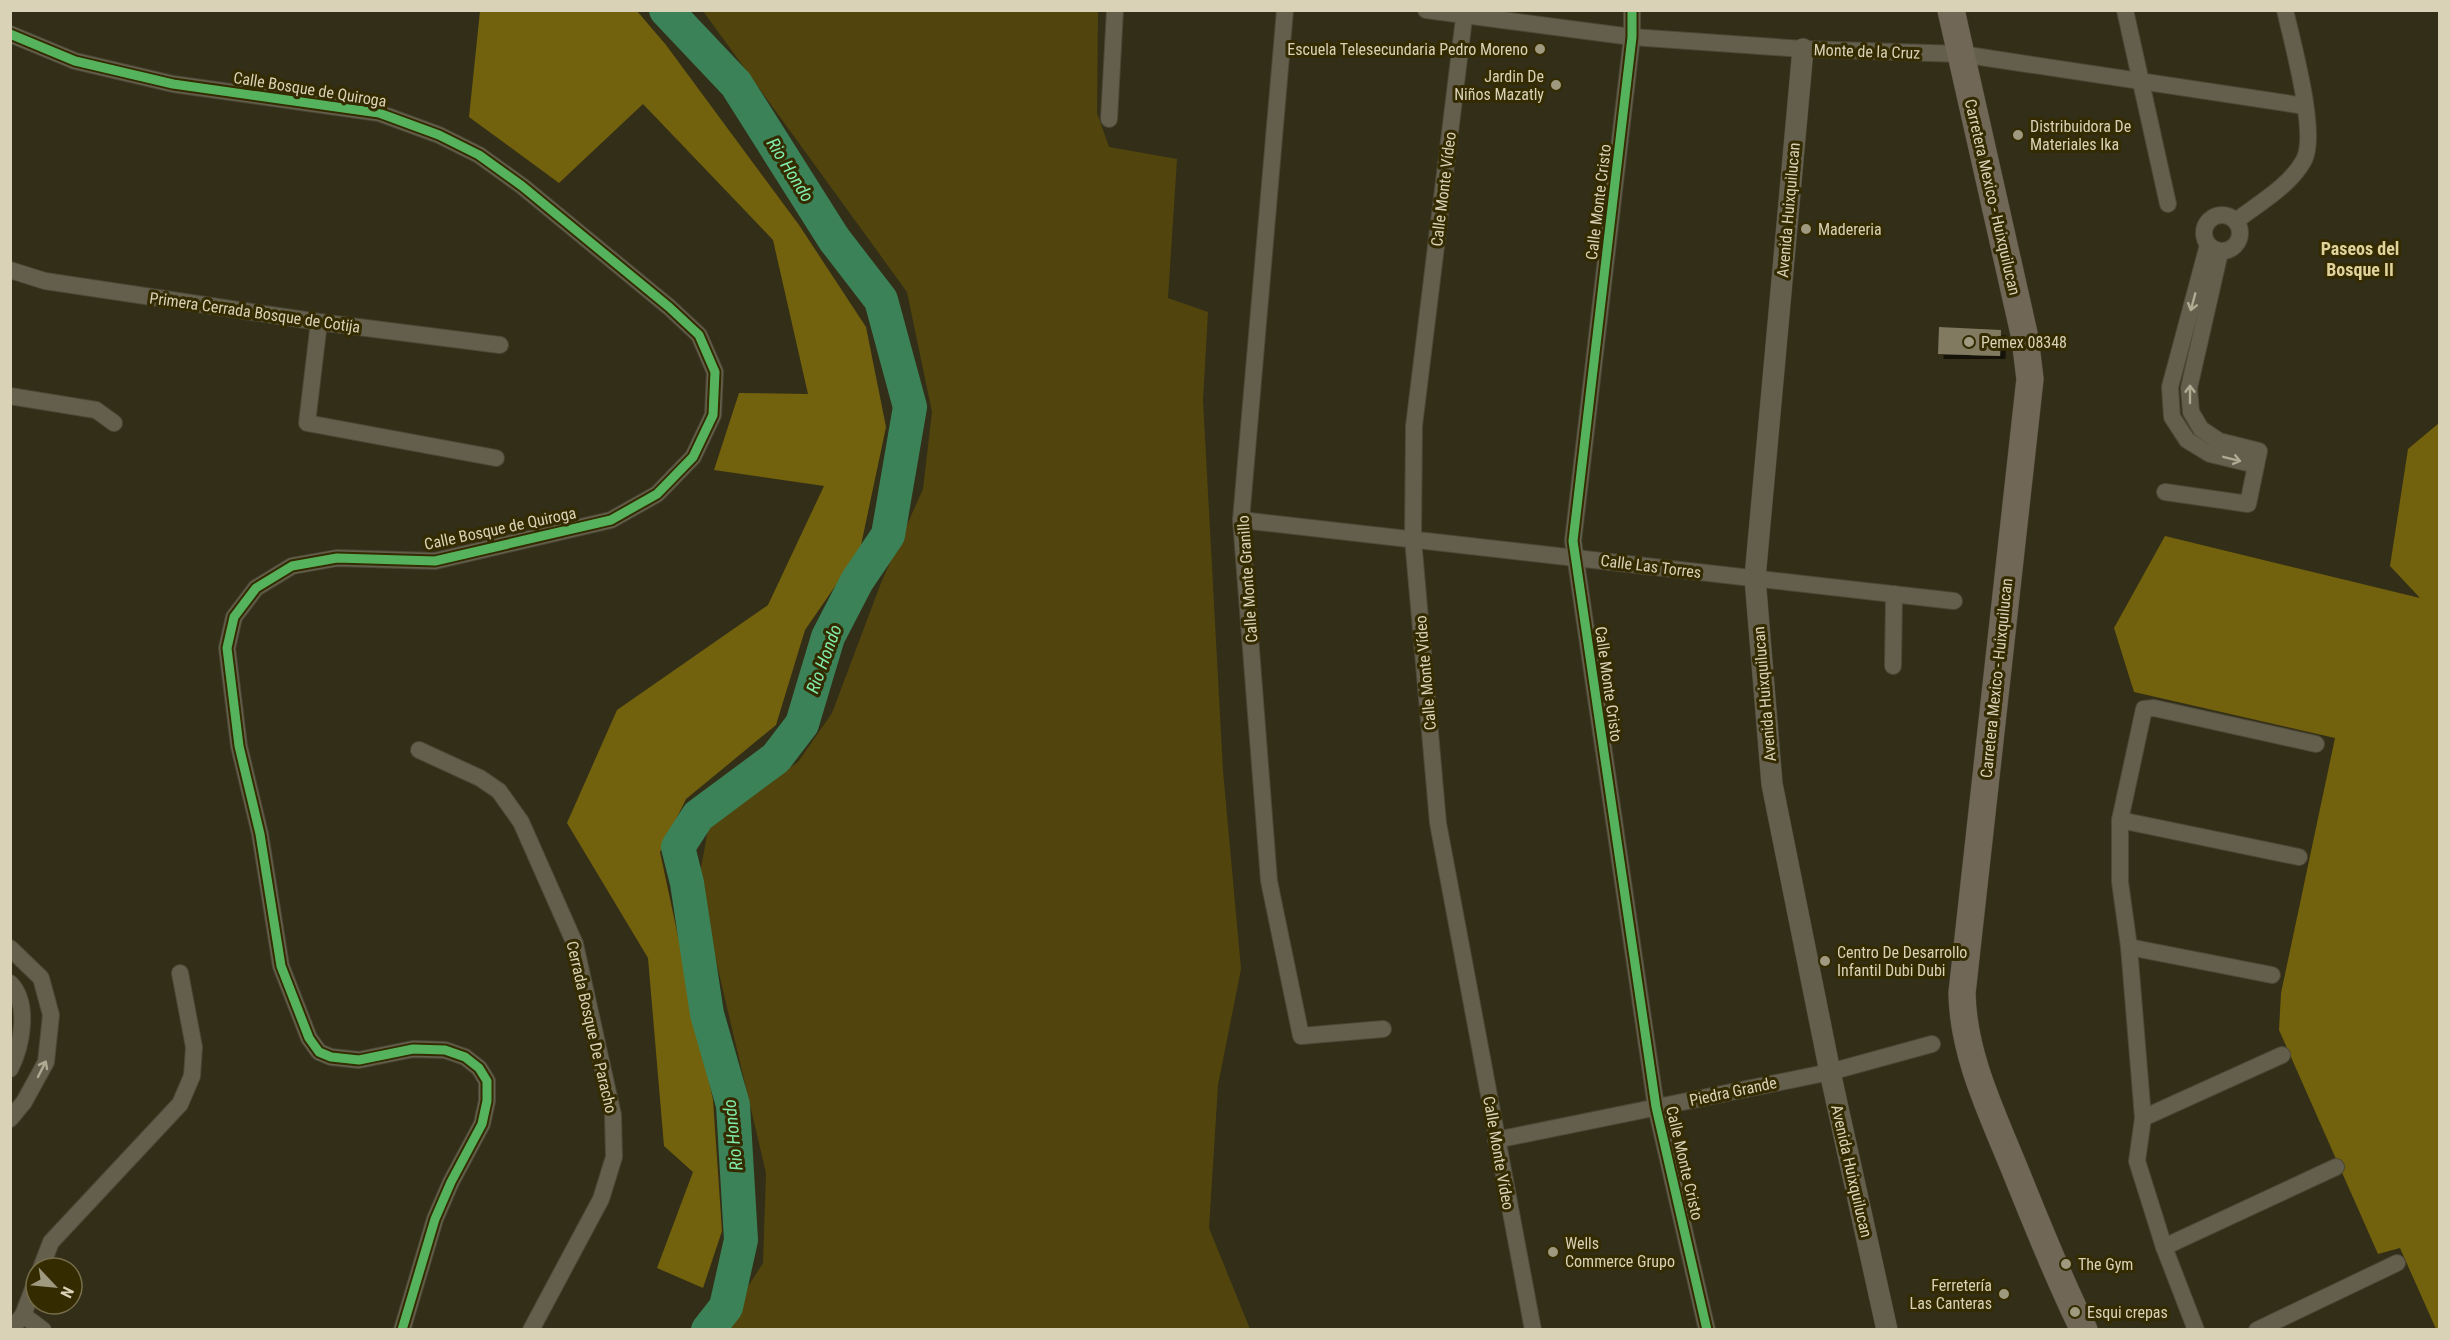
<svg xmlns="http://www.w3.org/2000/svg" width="2450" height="1340" font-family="'Roboto Condensed',sans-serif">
	<defs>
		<filter id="shadow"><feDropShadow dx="5.5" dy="5.5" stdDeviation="0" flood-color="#0009"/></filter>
	</defs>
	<rect width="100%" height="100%" fill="#332e17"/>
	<!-- green -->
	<path fill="#51450d" d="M 703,11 L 1098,11 L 1097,113 L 1109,147 L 1177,159 L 1168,298 L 1208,312 L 1203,400 L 1223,771 L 1241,969 L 1218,1085 L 1209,1228 L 1250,1329 L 721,1329 L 763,1263 L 766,1173 L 698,884 L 709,824 L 798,762 L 832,713 L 881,583 L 923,489 L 932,412 L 907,292 Z"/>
	<!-- forest -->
	<g fill="#72610d">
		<path d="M 480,11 L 637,11 L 666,45 L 799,225 L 866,327 L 886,427 L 860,550 L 805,630 L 776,725 L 686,799 L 660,852 L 713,1100 L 722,1231 L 703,1288 L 657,1268 L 693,1172 L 664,1146 L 648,958 L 567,823 L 617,710 L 768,605 L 824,486 L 714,470 L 739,393 L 808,394 L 773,240 L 643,104 L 559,183 L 469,117 Z"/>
		<path d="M 2439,423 L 2439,1329 L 2436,1329 L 2400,1248 L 2378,1254 L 2279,1030 L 2281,993 L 2335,738 L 2134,692 L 2114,628 L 2165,536 L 2420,598 L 2390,566 L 2408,449 Z"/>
	</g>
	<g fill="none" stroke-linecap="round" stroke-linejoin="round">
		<!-- river -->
		<path stroke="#3c8258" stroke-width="34" d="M 666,10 L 736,84 L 834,239 L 881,300 L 910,407 L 888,535 L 857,581 L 828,637 L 802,724 L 776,758 L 698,816 L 678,847 L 687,883 L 707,1014 L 733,1105 L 741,1240 L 726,1307 L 708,1330"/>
	</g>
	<!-- building -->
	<path fill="#817a61" filter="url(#shadow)" d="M 1939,327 L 2001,330 L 2000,356 L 1938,354 Z"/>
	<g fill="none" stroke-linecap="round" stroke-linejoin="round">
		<!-- minor casing -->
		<g stroke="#4c4836" stroke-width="18">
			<g id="minor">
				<path d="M 1285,10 L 1241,520 L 1269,881 L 1301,1036 L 1383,1029"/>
				<path d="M 1426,10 L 1632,37 L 1803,49 L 1961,54 L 2305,106"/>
				<path d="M 1465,10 L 1414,426 L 1413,539 L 1438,823 L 1533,1330"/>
				<path d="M 1632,10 L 1632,37 L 1573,541 L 1656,1107 L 1707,1330"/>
				<path d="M 2125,10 L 2168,204"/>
				<path d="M 10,34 L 75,61 L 173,84 L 379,113 L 439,135 L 479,155 L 522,186 L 669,307 L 699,335 L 715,372 L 713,415 L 693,457 L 657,494 L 611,520 L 435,561 L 337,558 L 292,566 L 256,588 L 234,617 L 227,648 L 239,746 L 260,834 L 281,966 L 309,1038 L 319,1052 L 331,1057 L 359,1060 L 413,1049 L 445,1050 L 465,1057 L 479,1068 L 487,1081 L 487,1101 L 482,1124 L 451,1182 L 435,1219 L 402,1330"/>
				<path d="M 1109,119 L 1115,10"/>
				<circle cx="2222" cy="233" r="18"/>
				<path d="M 2236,221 C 2259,203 2290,186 2304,160 C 2318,134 2292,41 2285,10"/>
				<path d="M 2208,245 L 2170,387 L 2172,417 L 2187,440 L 2210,454 L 2256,465"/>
				<path d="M 10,270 L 45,281 L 319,322 L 500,345"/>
				<path d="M 319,322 L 307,423 L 496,458"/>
				<path d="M 10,396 L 96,410 L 114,423"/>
				<path d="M 2165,492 L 2248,504 L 2259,451 L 2219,441 L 2201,429 L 2191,412 L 2189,388 L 2220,252"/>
				<path d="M 1241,520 L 1954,601"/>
				<path d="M 1893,666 L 1894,594"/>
				<path d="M 419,750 L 480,778 L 499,791 L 521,822 L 575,944 L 613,1115 L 614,1157 L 601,1199 L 531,1330"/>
				<path d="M 2120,820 L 2299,857"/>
				<path d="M 2129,947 L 2272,975"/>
				<path d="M 10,948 L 41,978 L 51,1015 L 46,1062 L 24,1102 L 10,1119"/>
				<path d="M 10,983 C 30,1003 22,1046 10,1069"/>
				<path d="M 2143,1118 L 2282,1055"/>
				<path d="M 1496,1140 L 1830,1072 L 1932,1044"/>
				<path d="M 2164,1247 L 2336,1167"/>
				<path d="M 41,1268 L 51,1242 L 180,1104 L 192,1076 L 194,1047 L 180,973"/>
				<path d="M 23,1315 L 43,1330"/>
				<path d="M 11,1330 L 23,1315 L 36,1281"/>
				<path d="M 2196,1330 L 2164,1247 L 2137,1161 L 2143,1118 L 2129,947 L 2120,882 L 2120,820 L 2144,709 L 2154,708 L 2316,744"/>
				<path d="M 2257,1330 L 2397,1263"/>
			</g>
		</g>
		<!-- tertiary casing -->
		<g stroke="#4c4836" stroke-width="22">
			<path id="tertiary" d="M 1803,49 L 1755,578 L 1772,784 L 1830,1072 L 1887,1330"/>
		</g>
		<!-- primary casing -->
		<g stroke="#4c4836" stroke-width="28">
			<path id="primary" d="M 1951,10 L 2025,338 L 2030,379 L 1962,993 C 1963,1055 1992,1113 2015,1170 C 2037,1224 2058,1278 2084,1330"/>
		</g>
		<!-- minor -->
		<use href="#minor" stroke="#645f4d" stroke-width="16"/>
		<!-- tertiary -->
		<use href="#tertiary" stroke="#645f4d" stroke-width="21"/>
		<!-- primary -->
		<use href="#primary" stroke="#716757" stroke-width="27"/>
		<!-- cycleway casing -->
		<g stroke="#342b01" stroke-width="13">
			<g id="cycleway">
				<path d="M 1632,10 L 1632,37 L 1573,541 L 1656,1107 L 1707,1330"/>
				<path d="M 10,34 L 75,61 L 173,84 L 379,113 L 439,135 L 479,155 L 522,186 L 669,307 L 699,335 L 715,372 L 713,415 L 693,457 L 657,494 L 611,520 L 435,561 L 337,558 L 292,566 L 256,588 L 234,617 L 227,648 L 239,746 L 260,834 L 281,966 L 309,1038 L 319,1052 L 331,1057 L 359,1060 L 413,1049 L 445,1050 L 465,1057 L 479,1068 L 487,1081 L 487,1101 L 482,1124 L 451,1182 L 435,1219 L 402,1330"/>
			</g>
		</g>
		<!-- cycleway -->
		<use href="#cycleway" stroke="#56b35d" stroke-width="9"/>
	</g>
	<!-- one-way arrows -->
	<defs><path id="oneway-shaft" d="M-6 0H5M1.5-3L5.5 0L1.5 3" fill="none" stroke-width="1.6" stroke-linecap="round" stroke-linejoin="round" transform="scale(1.5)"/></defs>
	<g stroke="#b0aa92">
		<use href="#oneway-shaft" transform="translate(2193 302) rotate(105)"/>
		<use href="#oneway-shaft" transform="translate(2190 394) rotate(-90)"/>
		<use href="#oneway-shaft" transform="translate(2232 459) rotate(14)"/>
		<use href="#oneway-shaft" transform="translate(42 1069) rotate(-63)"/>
	</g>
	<!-- markers -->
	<g fill="#9f997f" stroke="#342b01" stroke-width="2">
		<circle cx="1540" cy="49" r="6"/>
		<circle cx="1556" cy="85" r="6"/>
		<circle cx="2018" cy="135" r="6"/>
		<circle cx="1806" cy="229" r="6"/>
		<circle cx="1969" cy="342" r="6"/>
		<circle cx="1825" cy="961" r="6"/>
		<circle cx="1553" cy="1252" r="6"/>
		<circle cx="2066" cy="1264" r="6"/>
		<circle cx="2004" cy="1294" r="6"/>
		<circle cx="2075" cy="1312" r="6"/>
	</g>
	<g text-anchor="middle" stroke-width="6" stroke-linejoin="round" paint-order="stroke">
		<!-- poi labels -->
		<g font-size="16" fill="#d9d2b7" stroke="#342b01" text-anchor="start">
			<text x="1528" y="55" text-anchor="end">Escuela Telesecundaria Pedro Moreno</text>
			<text x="1544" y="82" text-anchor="end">Jardin De<tspan x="1544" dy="18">Niños Mazatly</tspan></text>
			<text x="2030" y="132">Distribuidora De<tspan x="2030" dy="18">Materiales Ika</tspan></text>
			<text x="1818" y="235">Madereria</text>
			<text x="1981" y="348">Pemex 08348</text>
			<text x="1837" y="958">Centro De Desarrollo<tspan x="1837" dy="18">Infantil Dubi Dubi</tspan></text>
			<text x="1565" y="1249">Wells<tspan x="1565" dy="18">Commerce Grupo</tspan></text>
			<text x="2078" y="1270">The Gym</text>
			<text x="1992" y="1291" text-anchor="end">Ferretería<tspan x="1992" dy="18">Las Canteras</tspan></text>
			<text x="2087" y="1318">Esqui crepas</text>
		</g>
		<!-- street labels -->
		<g font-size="16" fill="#d9d2b7" stroke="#342b01">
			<text transform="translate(1867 51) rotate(2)" y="6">Monte de la Cruz</text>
			<text transform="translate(310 89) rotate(9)" y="6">Calle Bosque de Quiroga</text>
			<text transform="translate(1443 189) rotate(-83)" y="6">Calle Monte Vídeo</text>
			<text transform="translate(1993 197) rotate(77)" y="6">Carretera Mexico - Huixquilucan</text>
			<text transform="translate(1598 202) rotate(-83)" y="6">Calle Monte Cristo</text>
			<text transform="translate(1788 210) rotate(-85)" y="6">Avenida Huixquilucan</text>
			<text transform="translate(255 312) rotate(8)" y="6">Primera Cerrada Bosque de Cotija</text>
			<text transform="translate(500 528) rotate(-12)" y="6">Calle Bosque de Quiroga</text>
			<text transform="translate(1651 566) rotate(7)" y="6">Calle Las Torres</text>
			<text transform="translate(1247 579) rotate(-94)" y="6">Calle Monte Granillo</text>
			<text transform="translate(1425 673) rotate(-95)" y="6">Calle Monte Vídeo</text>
			<text transform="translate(1996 678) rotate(-84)" y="6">Carretera Mexico - Huixquilucan</text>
			<text transform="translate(1609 684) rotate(82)" y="6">Calle Monte Cristo</text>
			<text transform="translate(1764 694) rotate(-95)" y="6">Avenida Huixquilucan</text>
			<text transform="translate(592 1027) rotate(77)" y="6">Cerrada Bosque De Paracho</text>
			<text transform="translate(1733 1091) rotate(-12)" y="6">Piedra Grande</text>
			<text transform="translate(1499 1153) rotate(80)" y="6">Calle Monte Vídeo</text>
			<text transform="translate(1685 1163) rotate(77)" y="6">Calle Monte Cristo</text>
			<text transform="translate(1852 1171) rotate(77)" y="6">Avenida Huixquilucan</text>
		</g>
		<!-- water labels -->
		<g font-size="18" font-style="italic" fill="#80eaaa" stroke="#342b01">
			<text transform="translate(790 170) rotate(58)" y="6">Rio Hondo</text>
			<text transform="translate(824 659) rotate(-70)" y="6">Rio Hondo</text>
			<text transform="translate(733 1135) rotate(-96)" y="6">Rio Hondo</text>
		</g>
		<!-- neighbourhood labels -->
		<g font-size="18" font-weight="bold" fill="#e0d29b" stroke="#342b01">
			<text x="2360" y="255">Paseos del<tspan x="2360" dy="21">Bosque II</tspan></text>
		</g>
	</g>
	<!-- border -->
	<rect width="2450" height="1340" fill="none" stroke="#d9d2b7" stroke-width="24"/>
	<!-- north arrow -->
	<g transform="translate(54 1286) rotate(116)"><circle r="28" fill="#342b01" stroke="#766e4a" stroke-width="1.5"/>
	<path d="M0-4.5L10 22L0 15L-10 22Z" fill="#9f997f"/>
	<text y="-9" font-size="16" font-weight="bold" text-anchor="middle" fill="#d9d2b7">N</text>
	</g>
</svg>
